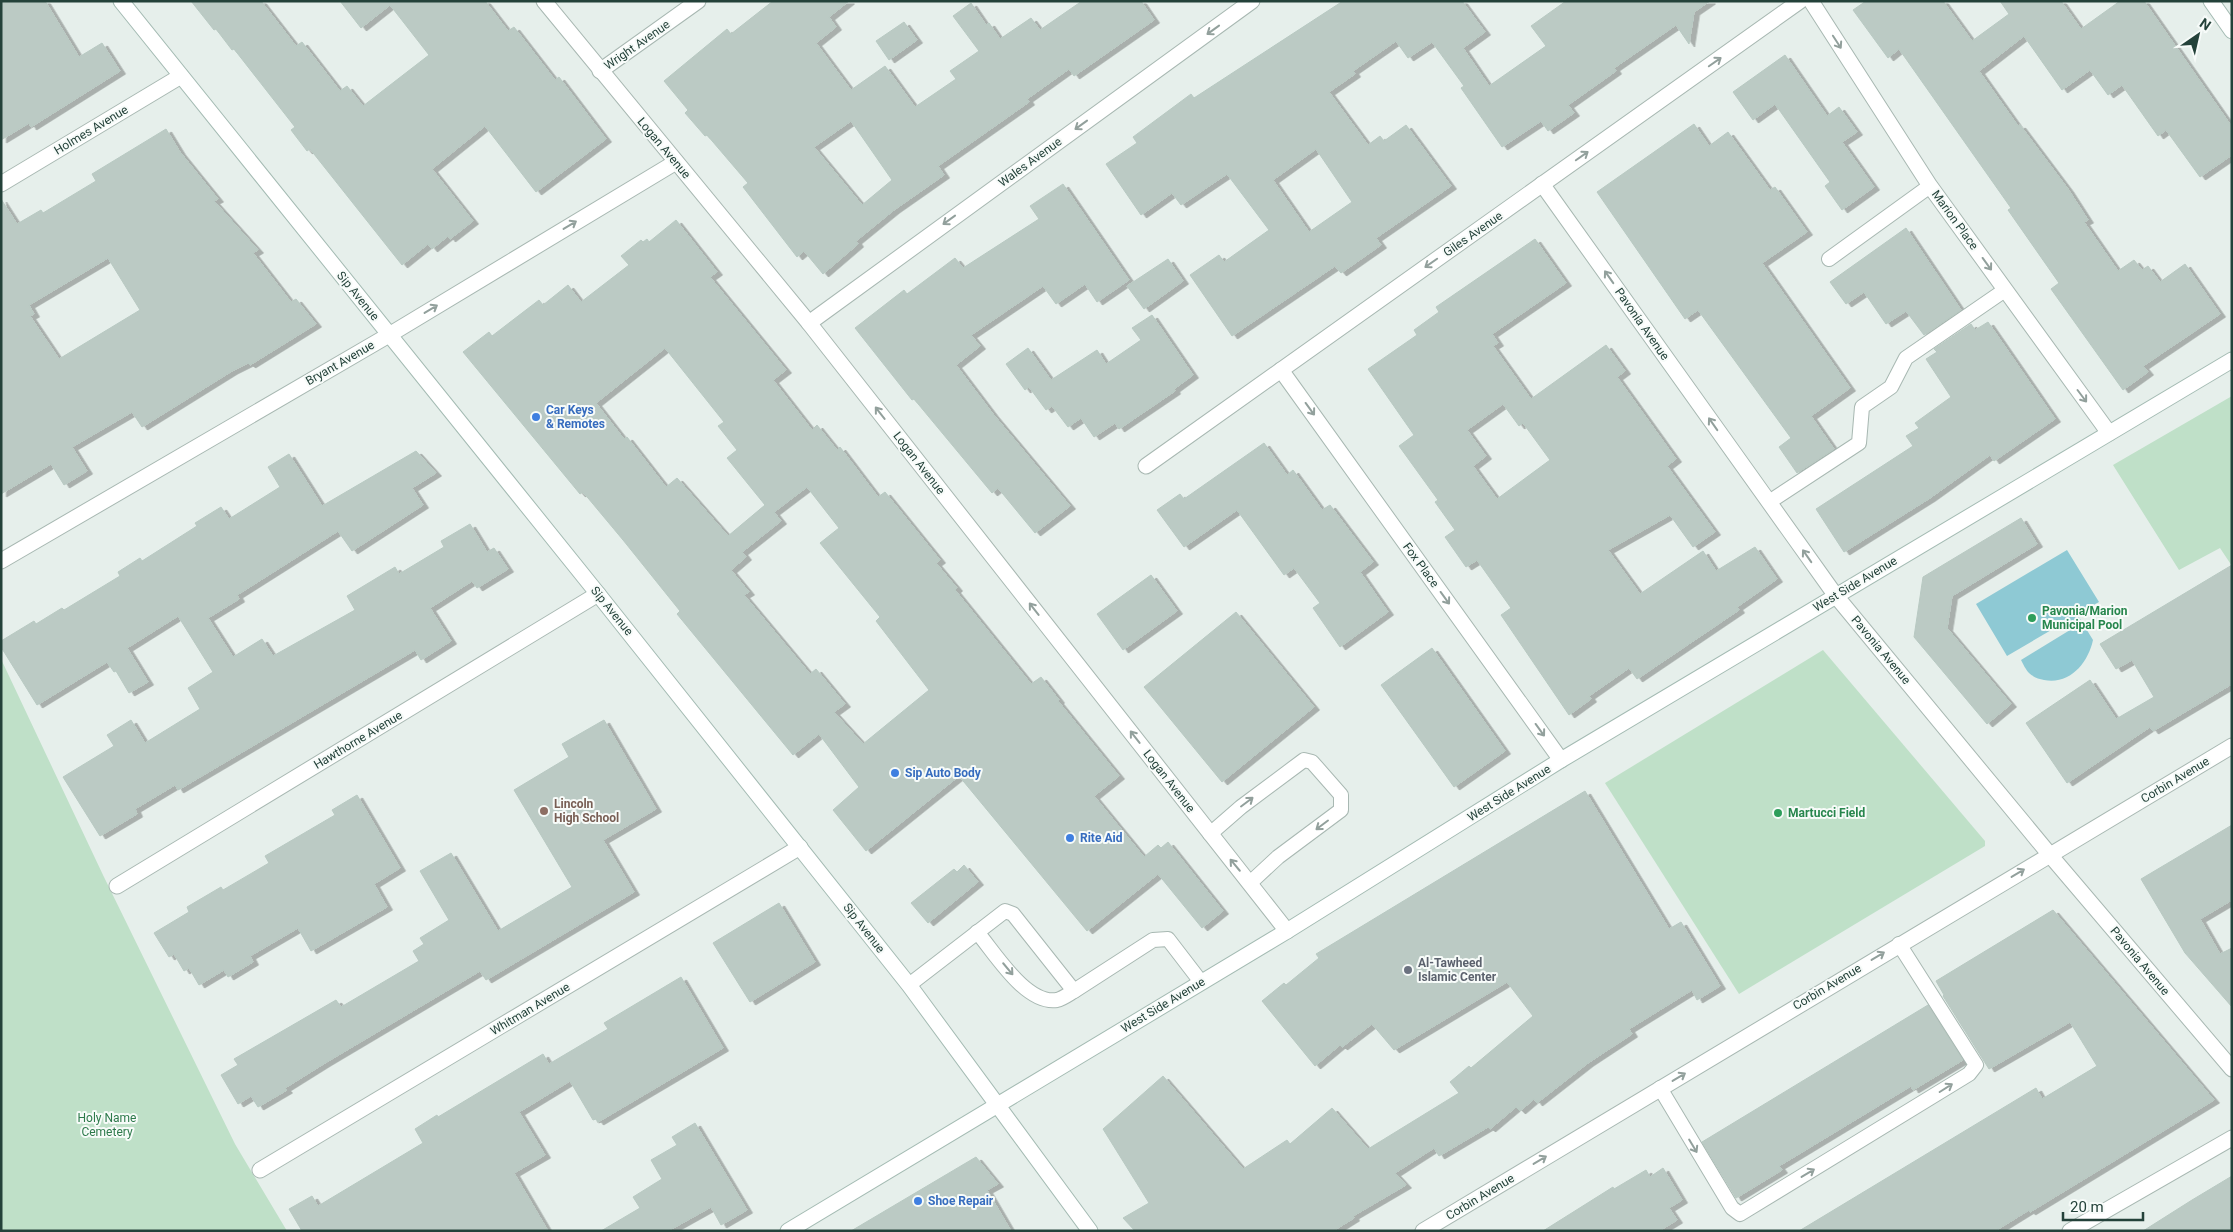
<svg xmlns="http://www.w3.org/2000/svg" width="2233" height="1232" font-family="Roboto,sans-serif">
	<defs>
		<filter id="shadow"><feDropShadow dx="5.5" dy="3" stdDeviation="0" flood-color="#0004"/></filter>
	</defs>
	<rect width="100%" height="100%" fill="#e6efeb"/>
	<!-- green -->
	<g fill="#bfe0c8">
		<path d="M 2232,396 L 2232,566 L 2220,548 L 2179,570 L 2113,465 Z"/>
		<path d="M 1823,650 L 1985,841 L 1985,846 L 1739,994 L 1605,783 Z"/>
		<path d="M 1,659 L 103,875 L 235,1144 L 287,1231 L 1,1231 Z"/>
	</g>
	<!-- water -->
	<path fill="#8ec9d4" d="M 2067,550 L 2099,602 L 2077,614 L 2093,640 C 2088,663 2070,685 2044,680 C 2039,679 2033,677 2029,673 C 2026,670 2023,664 2021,660 L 2070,630 L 2065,622 L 2007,656 L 1976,604 Z"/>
	<!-- building -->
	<g fill="#bbcac4" stroke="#b8c9c2" fill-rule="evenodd" filter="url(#shadow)">
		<path d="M 1,1 L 45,1 L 79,57 L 102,43 L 120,71 L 31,127 L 29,123 L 1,140 Z"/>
		<path d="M 191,1 L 261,1 L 296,46 L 302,42 L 340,91 L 347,86 L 363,106 L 429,55 L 390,5 L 361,28 L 340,1 L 485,1 L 508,31 L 514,27 L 555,80 L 559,77 L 606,139 L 536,192 L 485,126 L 432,169 L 473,221 L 450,239 L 448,236 L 432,249 L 428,244 L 402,265 L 310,149 L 307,151 L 291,130 L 295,127 L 234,49 L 232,50 L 216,29 L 214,30 Z"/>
		<path d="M 773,1 L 849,1 L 829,17 L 836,27 L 816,43 L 851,90 L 885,66 L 915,107 L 956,79 L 950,71 L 979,51 L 953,16 L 971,3 L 986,25 L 989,23 L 1000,39 L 1031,18 L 1040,30 L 1082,1 L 1141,1 L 1154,20 L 1074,76 L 1069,69 L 1027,99 L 1029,102 L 938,166 L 944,175 L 894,210 L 856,241 L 858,244 L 823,274 L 804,251 L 797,257 L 743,187 L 748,183 L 707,135 L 705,136 L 685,113 L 688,110 L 664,81 L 727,29 L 731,34 ZM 851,121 L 892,180 L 862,205 L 814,147 Z"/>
		<path d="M 1343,1 L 1462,1 L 1485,32 L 1463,48 L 1489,86 L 1546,46 L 1531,26 L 1566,1 L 1710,1 L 1694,12 L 1689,44 L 1676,25 L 1614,68 L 1616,71 L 1568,105 L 1574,113 L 1548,131 L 1541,121 L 1502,147 L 1461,88 L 1464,86 L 1432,42 L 1408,58 L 1396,41 L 1353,71 L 1355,74 L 1329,92 L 1368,145 L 1380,136 L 1384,141 L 1406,125 L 1451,186 L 1376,238 L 1381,245 L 1341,273 L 1335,266 L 1232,336 L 1190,275 L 1219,255 L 1224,262 L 1269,230 L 1227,174 L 1181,205 L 1172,193 L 1141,215 L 1106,164 L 1137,143 L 1133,137 L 1191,94 L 1194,98 ZM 1316,149 L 1352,202 L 1309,232 L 1273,180 Z"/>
		<path d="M 1866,1 L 1943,1 L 1972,41 L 2009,14 L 2000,1 L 2061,1 L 2081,29 L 2120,1 L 2144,1 L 2232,127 L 2232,155 L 2200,177 L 2166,130 L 2158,136 L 2122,85 L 2108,95 L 2090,70 L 2062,90 L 2024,36 L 1979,71 L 2018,126 L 2020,125 L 2068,189 L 2088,220 L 2084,222 L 2118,271 L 2134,260 L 2142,270 L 2148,266 L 2160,282 L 2185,264 L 2220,314 L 2143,366 L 2148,372 L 2123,390 L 2051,289 L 2059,283 L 2008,210 L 2011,208 L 1899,49 L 1888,58 L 1853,10 Z"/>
		<path d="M 904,22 L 917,40 L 889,60 L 876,41 Z"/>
		<path d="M 1785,55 L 1827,116 L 1839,107 L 1857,132 L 1842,142 L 1874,187 L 1842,210 L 1825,186 L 1830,182 L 1775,104 L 1753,120 L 1733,92 Z"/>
		<path d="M 1694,124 L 1709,146 L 1728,132 L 1770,190 L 1775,187 L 1807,232 L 1762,263 L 1850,388 L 1811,416 L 1834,449 L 1797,473 L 1779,447 L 1791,438 L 1698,310 L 1685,319 L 1597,192 Z"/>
		<path d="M 166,129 L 180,152 L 218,199 L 214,201 L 258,250 L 253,253 L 291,302 L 296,299 L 316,324 L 250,365 L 248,363 L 232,371 L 142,427 L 132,412 L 72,447 L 87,471 L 64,485 L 51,464 L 1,494 L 1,199 L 17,224 L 41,210 L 43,213 L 96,181 L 92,174 ZM 108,258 L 140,310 L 59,359 L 30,316 L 34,314 L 29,305 Z"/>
		<path d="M 1063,184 L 1129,280 L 1097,302 L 1085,284 L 1056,304 L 1043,286 L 971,335 L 980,346 L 956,365 L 993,414 L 1070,506 L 1035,533 L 998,488 L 992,493 L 914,399 L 912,400 L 855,328 L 904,290 L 907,294 L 955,258 L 963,268 L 1039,219 L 1030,206 Z"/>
		<path d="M 676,220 L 717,272 L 710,277 L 786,370 L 773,380 L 812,430 L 817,425 L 837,450 L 840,447 L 878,497 L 885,492 L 940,560 L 936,563 L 957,588 L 955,590 L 1031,684 L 1041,677 L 1059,700 L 1058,701 L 1119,776 L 1094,796 L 1144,857 L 1158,845 L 1161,848 L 1168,842 L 1223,911 L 1202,928 L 1158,874 L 1087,931 L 959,776 L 866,851 L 833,810 L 859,787 L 819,734 L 793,755 L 677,614 L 680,611 L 623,540 L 583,492 L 580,494 L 463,352 L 489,332 L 492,336 L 539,300 L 543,305 L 568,285 L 581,302 L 629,265 L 621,256 L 641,240 L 643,242 L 647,239 L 649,242 ZM 665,348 L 724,422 L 718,426 L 737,450 L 727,458 L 765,505 L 728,536 L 677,478 L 666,487 L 627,437 L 624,439 L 596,403 ZM 807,487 L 839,528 L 820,543 L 880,617 L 876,621 L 929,690 L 863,744 L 834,712 L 845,704 L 816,669 L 810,674 L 744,595 L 749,592 L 731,570 L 746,557 L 742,552 L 781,521 L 774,512 Z"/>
		<path d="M 1906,228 L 1961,310 L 1924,335 L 1906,311 L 1886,324 L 1864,292 L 1846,304 L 1830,282 Z"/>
		<path d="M 1535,239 L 1566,283 L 1492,334 L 1498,343 L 1493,346 L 1531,399 L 1606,345 L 1625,371 L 1617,377 L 1676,459 L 1667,466 L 1715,532 L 1693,547 L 1670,515 L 1608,550 L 1640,594 L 1703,551 L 1716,571 L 1755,547 L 1777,579 L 1737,607 L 1739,610 L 1637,679 L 1629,668 L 1589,696 L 1591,699 L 1569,715 L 1501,615 L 1511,608 L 1477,560 L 1466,567 L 1445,537 L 1455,530 L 1435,502 L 1438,500 L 1399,446 L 1414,435 L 1368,369 L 1417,335 L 1414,330 L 1439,312 L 1436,307 ZM 1503,404 L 1519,426 L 1523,423 L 1550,460 L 1497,499 L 1473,466 L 1486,456 L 1467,430 Z"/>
		<path d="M 1168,259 L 1183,281 L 1144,309 L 1127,286 Z"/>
		<path d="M 1152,315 L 1193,375 L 1174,389 L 1175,391 L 1119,429 L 1115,423 L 1094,437 L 1081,418 L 1068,427 L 1052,406 L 1046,410 L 1029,387 L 1025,390 L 1006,364 L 1028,348 L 1051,380 L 1097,350 L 1106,364 L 1141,340 L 1132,328 Z"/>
		<path d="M 1988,322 L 2055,419 L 1994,461 L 1990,455 L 1930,498 L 1844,552 L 1816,509 L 1913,446 L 1906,436 L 1919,428 L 1915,423 L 1951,397 L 1926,359 L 1937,352 L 1934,349 L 1971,324 L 1975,330 Z"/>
		<path d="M 1264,443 L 1287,475 L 1293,470 L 1322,510 L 1330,505 L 1373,562 L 1360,572 L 1388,612 L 1340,647 L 1313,608 L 1320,603 L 1294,568 L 1284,575 L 1237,510 L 1184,547 L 1157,510 L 1180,494 L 1184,499 Z"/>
		<path d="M 416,451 L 436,473 L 412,488 L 423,505 L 352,551 L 338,531 L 237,595 L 239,599 L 208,618 L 233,657 L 262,639 L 273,656 L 355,610 L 347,596 L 395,567 L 399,574 L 444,547 L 441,541 L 470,524 L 487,552 L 494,548 L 508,569 L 477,588 L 472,581 L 430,608 L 451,641 L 421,660 L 415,650 L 178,790 L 175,785 L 135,809 L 137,814 L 100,836 L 63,777 L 114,746 L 107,735 L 131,720 L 145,743 L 200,709 L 188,688 L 213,672 L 178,616 L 127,648 L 148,682 L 129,693 L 116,671 L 114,672 L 107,662 L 37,705 L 1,647 L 1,641 L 34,621 L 36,624 L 62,608 L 64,610 L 120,576 L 118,572 L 140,558 L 142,561 L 197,526 L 195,523 L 221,507 L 229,519 L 280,487 L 268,467 L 289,454 L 322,506 Z"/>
		<path d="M 2021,518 L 2037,544 L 1952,596 L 1947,628 L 2011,704 L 1987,724 L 1914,637 L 1923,577 Z"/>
		<path d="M 2232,565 L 2232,684 L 2153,731 L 2150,727 L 2067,783 L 2026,723 L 2090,680 L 2116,719 L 2154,697 L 2132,660 L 2116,669 L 2100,644 Z"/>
		<path d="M 1151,575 L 1177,611 L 1123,650 L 1097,614 Z"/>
		<path d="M 1236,612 L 1314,707 L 1222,782 L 1144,687 Z"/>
		<path d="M 1432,648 L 1505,751 L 1454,787 L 1381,685 Z"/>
		<path d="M 604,720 L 656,809 L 603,840 L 634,892 L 486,980 L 480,971 L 325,1063 L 285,1088 L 287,1090 L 258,1107 L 251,1096 L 238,1104 L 221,1075 L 238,1065 L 234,1059 L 336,1000 L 341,1007 L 419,961 L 413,951 L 424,944 L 420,938 L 449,920 L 420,871 L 451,853 L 498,931 L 572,887 L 514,790 L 569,757 L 562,744 Z"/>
		<path d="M 1585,791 L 1669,929 L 1681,922 L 1720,986 L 1697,1000 L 1692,990 L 1629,1029 L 1632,1034 L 1588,1063 L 1537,1103 L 1534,1099 L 1520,1111 L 1516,1107 L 1490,1129 L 1488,1127 L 1439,1156 L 1434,1148 L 1395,1173 L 1406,1185 L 1353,1216 L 1354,1218 L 1333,1231 L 1135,1231 L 1123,1218 L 1149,1203 L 1103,1129 L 1163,1076 L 1243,1169 L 1287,1140 L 1290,1144 L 1332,1108 L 1368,1149 L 1459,1093 L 1450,1082 L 1469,1066 L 1471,1068 L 1533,1016 L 1507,982 L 1394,1050 L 1372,1024 L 1342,1047 L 1340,1045 L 1315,1066 L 1262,1001 L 1284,983 L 1286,985 L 1319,958 L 1316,954 Z"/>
		<path d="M 357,795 L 400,868 L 374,884 L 387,907 L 311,951 L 298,928 L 250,956 L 253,962 L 228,977 L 224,970 L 199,985 L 189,968 L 184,971 L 174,954 L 169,957 L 154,933 L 189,912 L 187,907 L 221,887 L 223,890 L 269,863 L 265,856 L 335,815 L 332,810 Z"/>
		<path d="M 2232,825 L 2232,900 L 2200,919 L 2220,954 L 2232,948 L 2232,1007 L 2185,953 L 2141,879 Z"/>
		<path d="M 964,865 L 978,882 L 928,923 L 911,903 L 954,869 L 957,872 Z"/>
		<path d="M 779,903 L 815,962 L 750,1002 L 713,943 Z"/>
		<path d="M 2053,910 L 2214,1100 L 2030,1212 L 2029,1210 L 1995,1231 L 1799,1231 L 2036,1088 L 2042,1099 L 2097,1066 L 2070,1022 L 1989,1069 L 1943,996 L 1944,995 L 1936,981 Z"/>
		<path d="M 681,977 L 723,1048 L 598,1122 L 596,1119 L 593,1120 L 570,1081 L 519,1112 L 545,1155 L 514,1173 L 548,1231 L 302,1231 L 289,1209 L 312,1196 L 318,1206 L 423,1143 L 415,1129 L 437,1115 L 438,1117 L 543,1054 L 549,1064 L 608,1029 L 604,1023 Z"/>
		<path d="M 1928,1005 L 1963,1060 L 1913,1090 L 1911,1086 L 1779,1166 L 1782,1170 L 1736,1198 L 1702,1142 Z"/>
		<path d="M 695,1123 L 747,1210 L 721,1225 L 711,1207 L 668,1231 L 601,1231 L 640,1208 L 633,1197 L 662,1179 L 651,1160 L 677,1145 L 672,1137 Z"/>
		<path d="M 976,1157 L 998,1184 L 987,1190 L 1011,1231 L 851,1231 Z"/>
		<path d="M 1663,1168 L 1682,1200 L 1669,1208 L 1677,1220 L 1659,1231 L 1543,1231 L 1613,1187 L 1614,1189 L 1646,1170 L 1650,1177 Z"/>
		<path d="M 2232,1176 L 2232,1231 L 2143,1231 L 2192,1200 Z"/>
	</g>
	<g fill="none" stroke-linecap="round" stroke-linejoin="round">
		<!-- lane casing -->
		<g stroke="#a8b8b2" stroke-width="16">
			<g id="lane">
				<path d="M 1829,259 L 1930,186"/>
				<path d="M 1769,502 L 1859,443 L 1862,407 L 1891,387 L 1906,358 L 2005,290"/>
				<path d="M 1210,834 L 1241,807 L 1304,760 L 1312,762 L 1341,795 L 1341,810 L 1278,857 L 1250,883"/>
				<path d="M 977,932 C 995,953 1026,1005 1057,1000 C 1062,999 1069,994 1074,991"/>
				<path d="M 909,985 L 1005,911 L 1013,914 L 1074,991 L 1153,940 L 1168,939 L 1201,982"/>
				<path d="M 1660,1088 L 1732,1208 L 1740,1214 L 1969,1074 L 1976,1065 L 1899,944"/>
			</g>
		</g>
		<!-- street casing -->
		<g stroke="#a8b8b2" stroke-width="17">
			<g id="street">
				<path d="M 544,1 L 809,323 L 1287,931"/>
				<path d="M 1811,1 L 1930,186 L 2109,433"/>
				<path d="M 600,71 L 698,1"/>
				<path d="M 1,184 L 181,76"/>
				<path d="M 1542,184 L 1836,596 L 2050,855 L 2232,1069"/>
				<path d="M 809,323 L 1252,1"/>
				<path d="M 1281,370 L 1561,760"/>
				<path d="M 1146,466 L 1800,1"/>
				<path d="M 1,561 L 389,335 L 676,162"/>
				<path d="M 117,886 L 598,594"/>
				<path d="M 260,1170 L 800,847"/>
				<path d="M 1423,1231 L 2232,746"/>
				<path d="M 2070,1231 L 2232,1138"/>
			</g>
		</g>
		<!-- secondary casing -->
		<g stroke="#a4bbb3" stroke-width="17">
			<g id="secondary">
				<path d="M 121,1 L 598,594 L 909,985 L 1090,1231"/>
				<path d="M 2211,1 L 2232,31"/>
				<path d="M 788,1231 L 1287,931 L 1561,760 L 2232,360"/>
			</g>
		</g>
		<!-- lane -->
		<use href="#lane" stroke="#fff" stroke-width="14"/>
		<!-- street -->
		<use href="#street" stroke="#fff" stroke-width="15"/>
		<!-- secondary -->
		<use href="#secondary" stroke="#fff" stroke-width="15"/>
	</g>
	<!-- one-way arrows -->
	<defs><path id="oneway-shaft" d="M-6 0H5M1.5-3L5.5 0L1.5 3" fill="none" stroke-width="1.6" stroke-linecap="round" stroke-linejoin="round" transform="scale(1.25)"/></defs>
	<g stroke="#92a09c">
		<use href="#oneway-shaft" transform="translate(1213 30) rotate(144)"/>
		<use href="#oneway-shaft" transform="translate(1837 42) rotate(57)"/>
		<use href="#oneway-shaft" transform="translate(1715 62) rotate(-35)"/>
		<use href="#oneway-shaft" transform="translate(1081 125) rotate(144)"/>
		<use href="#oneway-shaft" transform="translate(1582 156) rotate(-35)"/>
		<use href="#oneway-shaft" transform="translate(949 220) rotate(144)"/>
		<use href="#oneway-shaft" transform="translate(570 225) rotate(-31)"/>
		<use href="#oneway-shaft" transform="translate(1431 263) rotate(145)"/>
		<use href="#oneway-shaft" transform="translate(1987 264) rotate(54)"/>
		<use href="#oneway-shaft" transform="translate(1609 277) rotate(-125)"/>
		<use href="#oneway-shaft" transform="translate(431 309) rotate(-31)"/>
		<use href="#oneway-shaft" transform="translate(2082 396) rotate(53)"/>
		<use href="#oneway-shaft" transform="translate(1310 409) rotate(54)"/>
		<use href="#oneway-shaft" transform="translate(880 413) rotate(-128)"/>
		<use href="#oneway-shaft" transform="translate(1713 424) rotate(-125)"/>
		<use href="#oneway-shaft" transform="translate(1807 556) rotate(-125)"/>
		<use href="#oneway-shaft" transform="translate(1445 598) rotate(54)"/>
		<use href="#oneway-shaft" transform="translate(1034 609) rotate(-128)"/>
		<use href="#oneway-shaft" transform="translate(1540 730) rotate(54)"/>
		<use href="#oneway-shaft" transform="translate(1135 737) rotate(-128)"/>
		<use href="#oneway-shaft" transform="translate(1247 802) rotate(-37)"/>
		<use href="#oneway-shaft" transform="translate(1322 825) rotate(143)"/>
		<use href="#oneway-shaft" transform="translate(1235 865) rotate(-130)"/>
		<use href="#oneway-shaft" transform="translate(2018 873) rotate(-31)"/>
		<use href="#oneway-shaft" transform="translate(1878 956) rotate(-31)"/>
		<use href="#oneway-shaft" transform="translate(1008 969) rotate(50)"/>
		<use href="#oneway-shaft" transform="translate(1679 1077) rotate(-31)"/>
		<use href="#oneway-shaft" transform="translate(1946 1088) rotate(-32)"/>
		<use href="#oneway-shaft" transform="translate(1693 1146) rotate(59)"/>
		<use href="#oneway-shaft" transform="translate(1540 1160) rotate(-31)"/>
		<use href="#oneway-shaft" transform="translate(1808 1173) rotate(-31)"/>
	</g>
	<!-- markers -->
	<g fill="#3f7fe0" stroke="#f7fbf9" stroke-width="2">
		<circle cx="536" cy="417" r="5"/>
		<circle cx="895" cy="773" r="5"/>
		<circle cx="1070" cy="838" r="5"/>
		<circle cx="918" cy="1201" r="5"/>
	</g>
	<g fill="#2e9e5b" stroke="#f7fbf9" stroke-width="2">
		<circle cx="2032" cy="618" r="5"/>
		<circle cx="1778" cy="813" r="5"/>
	</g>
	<circle fill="#8d6e63" stroke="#f7fbf9" stroke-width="2" cx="544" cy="811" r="5"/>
	<circle fill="#6b7280" stroke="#f7fbf9" stroke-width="2" cx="1408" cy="970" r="5"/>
	<g text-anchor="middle" stroke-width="4" stroke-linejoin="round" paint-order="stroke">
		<!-- street labels -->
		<g font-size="12" fill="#24423a" stroke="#f7fbf9">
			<text transform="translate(637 45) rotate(-35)" y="4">Wright Avenue</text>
			<text transform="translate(91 130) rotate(-31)" y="4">Holmes Avenue</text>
			<text transform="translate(664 148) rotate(50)" y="4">Logan Avenue</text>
			<text transform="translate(1030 162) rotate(-36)" y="4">Wales Avenue</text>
			<text transform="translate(1955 220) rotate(54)" y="4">Marion Place</text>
			<text transform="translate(1473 234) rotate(-35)" y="4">Giles Avenue</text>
			<text transform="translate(358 296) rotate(51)" y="4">Sip Avenue</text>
			<text transform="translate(1642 324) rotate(55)" y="4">Pavonia Avenue</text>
			<text transform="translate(340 363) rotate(-30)" y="4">Bryant Avenue</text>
			<text transform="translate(919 463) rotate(52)" y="4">Logan Avenue</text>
			<text transform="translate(1421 565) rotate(54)" y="4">Fox Place</text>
			<text transform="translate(1855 584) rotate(-31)" y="4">West Side Avenue</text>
			<text transform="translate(612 611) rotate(51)" y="4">Sip Avenue</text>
			<text transform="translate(1881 650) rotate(50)" y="4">Pavonia Avenue</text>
			<text transform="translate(358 740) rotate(-31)" y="4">Hawthorne Avenue</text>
			<text transform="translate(2175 780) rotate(-31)" y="4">Corbin Avenue</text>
			<text transform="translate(1169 781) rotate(52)" y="4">Logan Avenue</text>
			<text transform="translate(1509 793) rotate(-32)" y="4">West Side Avenue</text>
			<text transform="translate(864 928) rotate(52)" y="4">Sip Avenue</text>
			<text transform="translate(2140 961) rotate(50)" y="4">Pavonia Avenue</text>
			<text transform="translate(1827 987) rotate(-31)" y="4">Corbin Avenue</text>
			<text transform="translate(1163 1005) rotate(-31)" y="4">West Side Avenue</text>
			<text transform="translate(530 1009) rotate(-31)" y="4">Whitman Avenue</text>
			<text transform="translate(1480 1197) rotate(-31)" y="4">Corbin Avenue</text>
		</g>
		<!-- shop labels -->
		<g font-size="12" font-weight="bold" fill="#366cbe" stroke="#f7fbf9" text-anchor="start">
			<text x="546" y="414">Car Keys<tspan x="546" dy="14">&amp; Remotes</tspan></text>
			<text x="905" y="777">Sip Auto Body</text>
			<text x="1080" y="842">Rite Aid</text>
			<text x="928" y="1205">Shoe Repair</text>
		</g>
		<!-- leisure labels -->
		<g font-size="12" font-weight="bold" fill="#27864d" stroke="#f7fbf9" text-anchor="start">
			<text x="2042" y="615">Pavonia/Marion<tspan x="2042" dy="14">Municipal Pool</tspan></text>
			<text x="1788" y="817">Martucci Field</text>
		</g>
		<!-- education labels -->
		<g font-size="12" font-weight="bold" fill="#785e54" stroke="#f7fbf9" text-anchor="start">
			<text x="554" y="808">Lincoln<tspan x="554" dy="14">High School</tspan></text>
		</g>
		<!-- worship labels -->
		<g font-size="12" font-weight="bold" fill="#5b616d" stroke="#f7fbf9" text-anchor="start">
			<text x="1418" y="967">Al-Tawheed<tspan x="1418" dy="14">Islamic Center</tspan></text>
		</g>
		<!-- park labels -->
		<g font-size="12" fill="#2d7a4b" stroke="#f7fbf9">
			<text x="107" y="1122">Holy Name<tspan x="107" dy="14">Cemetery</tspan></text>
		</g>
	</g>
	<!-- border -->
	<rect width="2233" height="1232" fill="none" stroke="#24423a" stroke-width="5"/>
	<!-- north arrow -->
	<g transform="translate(2198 35) rotate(34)" stroke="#f7fbf9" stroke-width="4" paint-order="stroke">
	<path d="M0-4L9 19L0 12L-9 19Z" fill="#24423a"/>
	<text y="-8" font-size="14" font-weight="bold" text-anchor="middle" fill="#24423a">N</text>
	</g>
	<!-- scale -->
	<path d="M2063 1212v8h80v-8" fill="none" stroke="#24423a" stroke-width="2.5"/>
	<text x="2070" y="1212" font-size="15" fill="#24423a" stroke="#f7fbf9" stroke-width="4" paint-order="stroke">20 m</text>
</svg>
